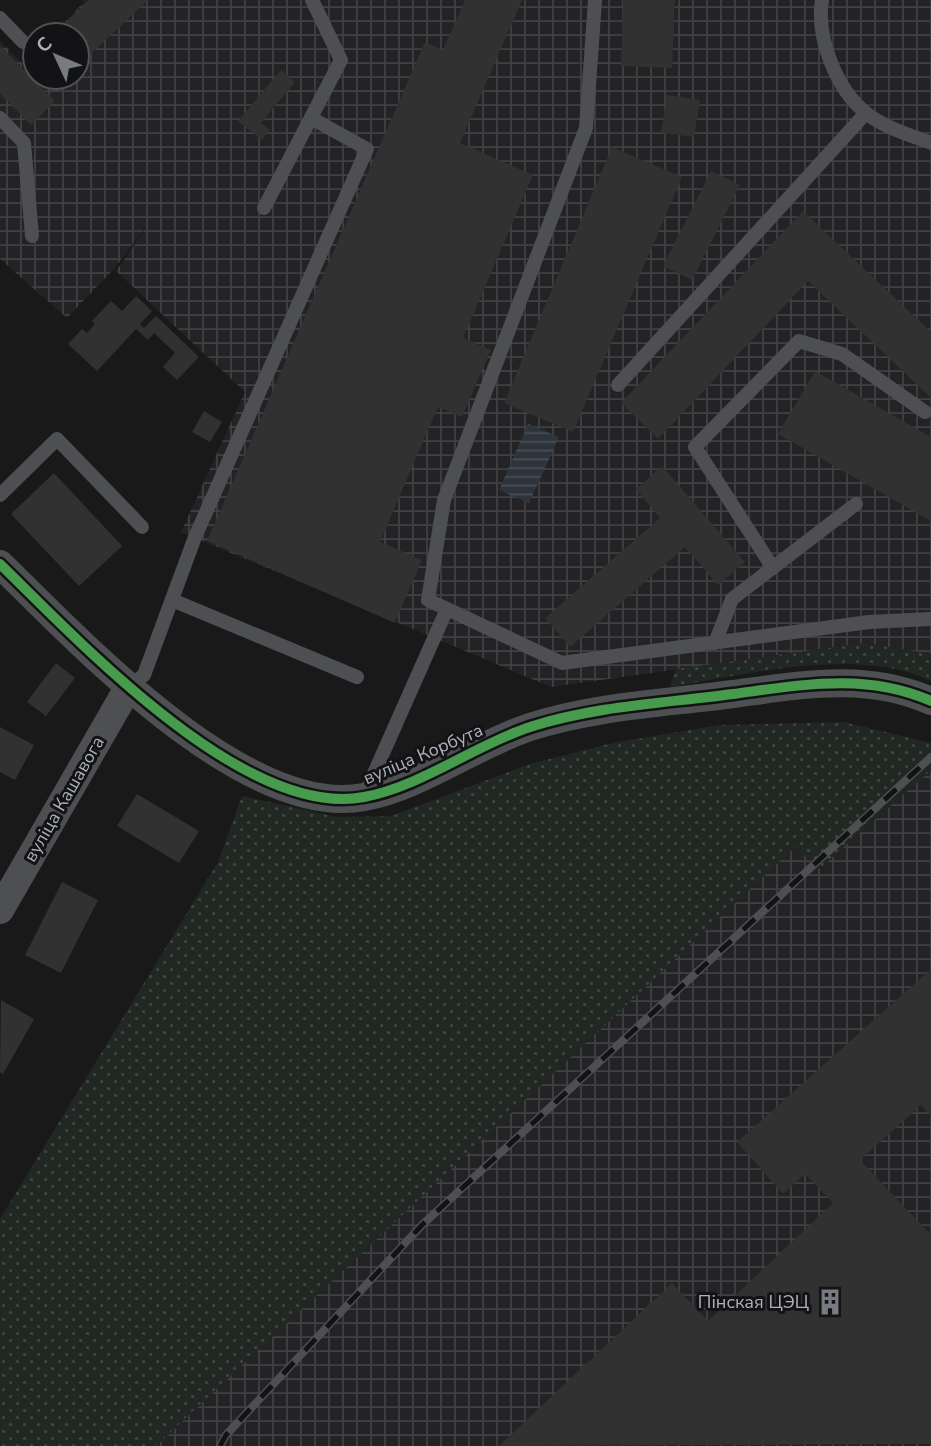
<svg xmlns="http://www.w3.org/2000/svg" width="931" height="1446" font-family="'Nunito Sans',sans-serif">
	<defs>
		<pattern id="industrial-grid" width="8" height="8" patternUnits="userSpaceOnUse" patternTransform="scale(1.75)"><rect width="8" height="8" fill="#232325"/><path d="M0 4h8M4 0v8" fill="none" stroke="#404043"/></pattern>
		<pattern id="grass-dots" width="8" height="8" patternUnits="userSpaceOnUse" patternTransform="scale(1.75)"><rect width="8" height="8" fill="#212823"/><path d="M2 2h.1M6 6h.1" fill="none" stroke="#3f4541" stroke-width="1.8" stroke-linecap="round"/></pattern>
		<pattern id="water-rules" width="6" height="5" patternUnits="userSpaceOnUse" patternTransform="scale(1.75)"><rect width="6" height="5" fill="#2d343b"/><path d="M0 2.5h6" fill="none" stroke="#494f55"/></pattern>
	</defs>
	<rect width="100%" height="100%" fill="#191919"/>
	<!-- industrial -->
	<g fill="url(#industrial-grid)">
		<path d="M 83,0 L 931,0 L 931,654 L 865,643 L 551,687 L 181,532 L 245,392 L 116,271 L 148,225 L 113,270 L 67,318 L 0,259 L 0,41 L 23,64 L 35,52 L 35,77 L 77,77 L 77,35 L 52,35 L 84,2 Z"/>
		<path d="M 931,770 L 931,1446 L 156,1446 L 795,846 L 819,869 Z"/>
	</g>
	<!-- grass -->
	<g fill="url(#grass-dots)">
		<path d="M 865,643 L 931,654 L 931,681 C 859,646 747,674 670,687 L 676,669 Z"/>
		<path d="M 844,722 L 931,743 L 931,770 L 819,869 L 795,847 L 156,1446 L 0,1446 L 0,1219 L 218,862 L 242,796 L 337,817 L 391,816 L 530,764 L 612,743 L 720,725 Z"/>
	</g>
	<!-- water -->
	<path fill="url(#water-rules)" d="M 528,424 L 559,437 L 529,503 L 499,490 Z"/>
	<!-- building -->
	<g fill="#313132">
		<path d="M 89,0 L 148,0 L 91,54 L 77,40 L 77,35 L 72,35 L 63,25 Z"/>
		<path d="M 465,0 L 522,0 L 460,143 L 533,175 L 463,338 L 491,350 L 462,417 L 438,407 L 380,542 L 422,560 L 395,623 L 207,541 L 425,42 L 443,50 Z"/>
		<path d="M 623,0 L 675,0 L 672,68 L 621,66 Z"/>
		<path d="M 0,46 L 55,101 L 31,125 L 0,94 Z"/>
		<path d="M 281,70 L 295,82 L 261,123 L 270,130 L 262,140 L 238,121 Z"/>
		<path d="M 667,95 L 700,100 L 694,137 L 661,133 Z"/>
		<path d="M 612,147 L 682,177 L 573,432 L 504,403 Z"/>
		<path d="M 711,171 L 740,185 L 692,280 L 663,266 Z"/>
		<path d="M 803,211 L 931,332 L 931,398 L 808,281 L 658,439 L 621,403 Z"/>
		<path d="M 136,296 L 152,311 L 140,324 L 144,328 L 156,316 L 199,357 L 177,380 L 163,367 L 175,353 L 154,333 L 148,340 L 136,329 L 97,371 L 68,344 L 82,329 L 87,333 L 95,324 L 92,321 L 111,301 L 122,311 Z"/>
		<path d="M 815,371 L 931,437 L 931,521 L 778,434 Z"/>
		<path d="M 204,411 L 222,422 L 210,442 L 192,432 Z"/>
		<path d="M 662,466 L 745,562 L 718,585 L 685,547 L 570,647 L 545,618 L 660,518 L 636,489 Z"/>
		<path d="M 54,473 L 122,546 L 79,586 L 11,514 Z"/>
		<path d="M 56,663 L 75,678 L 46,716 L 27,702 Z"/>
		<path d="M 0,727 L 34,745 L 15,780 L 0,772 Z"/>
		<path d="M 137,794 L 199,831 L 179,863 L 117,826 Z"/>
		<path d="M 62,882 L 98,900 L 61,973 L 25,955 Z"/>
		<path d="M 931,969 L 931,1116 L 921,1105 L 860,1160 L 931,1235 L 931,1444 L 499,1446 L 672,1283 L 708,1321 L 833,1203 L 805,1174 L 783,1194 L 737,1142 Z"/>
		<path d="M 1,1000 L 34,1019 L 3,1074 L 0,1072 Z"/>
	</g>
	<g fill="none" stroke-linecap="round" stroke-linejoin="round">
		<!-- service -->
		<g stroke="#4e4f52" stroke-width="14">
			<path d="M 595,0 L 586,128 L 444,500 L 428,600 L 562,663 L 869,622 L 931,619"/>
			<path d="M 822,0 C 816,37 836,89 866,113 C 883,127 910,135 931,143"/>
			<path d="M 0,18 L 23,42"/>
			<path d="M 0,118 L 24,143 L 32,236"/>
			<path d="M 264,208 L 341,60 L 312,0"/>
			<path d="M 618,385 L 866,113"/>
			<path d="M 0,495 L 57,439 L 142,527"/>
			<path d="M 773,568 L 695,447 L 799,341 L 842,354 L 925,412"/>
			<path d="M 172,600 L 357,677"/>
			<path d="M 715,643 L 732,599 L 856,504"/>
			<path d="M 128,688 L 144,675 L 195,537 L 367,149 L 311,118"/>
			<path d="M 364,796 L 447,609"/>
		</g>
		<!-- minor -->
		<g stroke="#4e4f52" stroke-width="28">
			<path d="M 0,564 C 78,640 245,820 364,797 C 420,787 475,745 530,727 C 595,706 666,703 733,694 C 801,685 866,672 931,701"/>
			<path d="M 0,910 L 128,688"/>
		</g>
		<!-- rail casing -->
		<g stroke="#4e4f51" stroke-width="8">
			<path id="rail" d="M 220,1446 L 226,1435 L 422,1225 L 931,757"/>
		</g>
		<!-- rail -->
		<use href="#rail" stroke="#131315" stroke-width="5" stroke-dasharray="16" stroke-linecap="butt"/>
		<!-- cycleway casing -->
		<g stroke="#131315" stroke-width="15">
			<path id="cycleway" d="M 0,564 C 78,640 245,820 364,797 C 420,787 475,745 530,727 C 595,706 666,703 733,694 C 801,685 866,672 931,701"/>
		</g>
		<!-- cycleway -->
		<use href="#cycleway" stroke="#469c4c" stroke-width="10"/>
	</g>
	<!-- icons -->
	<defs>
		<g id="building-bare" transform="scale(2.1)"><path d="M-4-6H4V6H1V3H-1V6H-4ZM-2.5-4.3h1.7v1.8h-1.7ZM.8-4.3h1.7v1.8H.8ZM-2.5-1h1.7V.8h-1.7ZM.8-1h1.7V.8H.8Z" fill="#787b82" stroke="#131315" stroke-width="2.5" paint-order="stroke"/></g>
	</defs>
	<g fill-rule="evenodd">
		<use href="#building-bare" x="830" y="1302"/>
	</g>
	<g text-anchor="middle" stroke-width="6" stroke-linejoin="round" paint-order="stroke">
		<!-- street labels -->
		<g font-size="18" fill="#abb0ba" stroke="#131315">
			<text transform="translate(423 754) rotate(-23)" y="6">вуліца Корбута</text>
			<text transform="translate(64 799) rotate(-60)" y="6">вуліца Кашавога</text>
		</g>
		<!-- poi labels -->
		<g font-size="18" fill="#abb0ba" stroke="#131315" text-anchor="end">
			<text x="809" y="1308">Пінская ЦЭЦ</text>
		</g>
	</g>
	<!-- north arrow -->
	<g transform="translate(56 56) rotate(314)"><circle r="33" fill="#131315" stroke="#505257" stroke-width="2"/>
	<path d="M0-5L12 26L0 18L-12 26Z" fill="#787b82"/>
	<text y="-10" font-size="19" font-weight="bold" text-anchor="middle" fill="#abb0ba">С</text>
	</g>
</svg>
